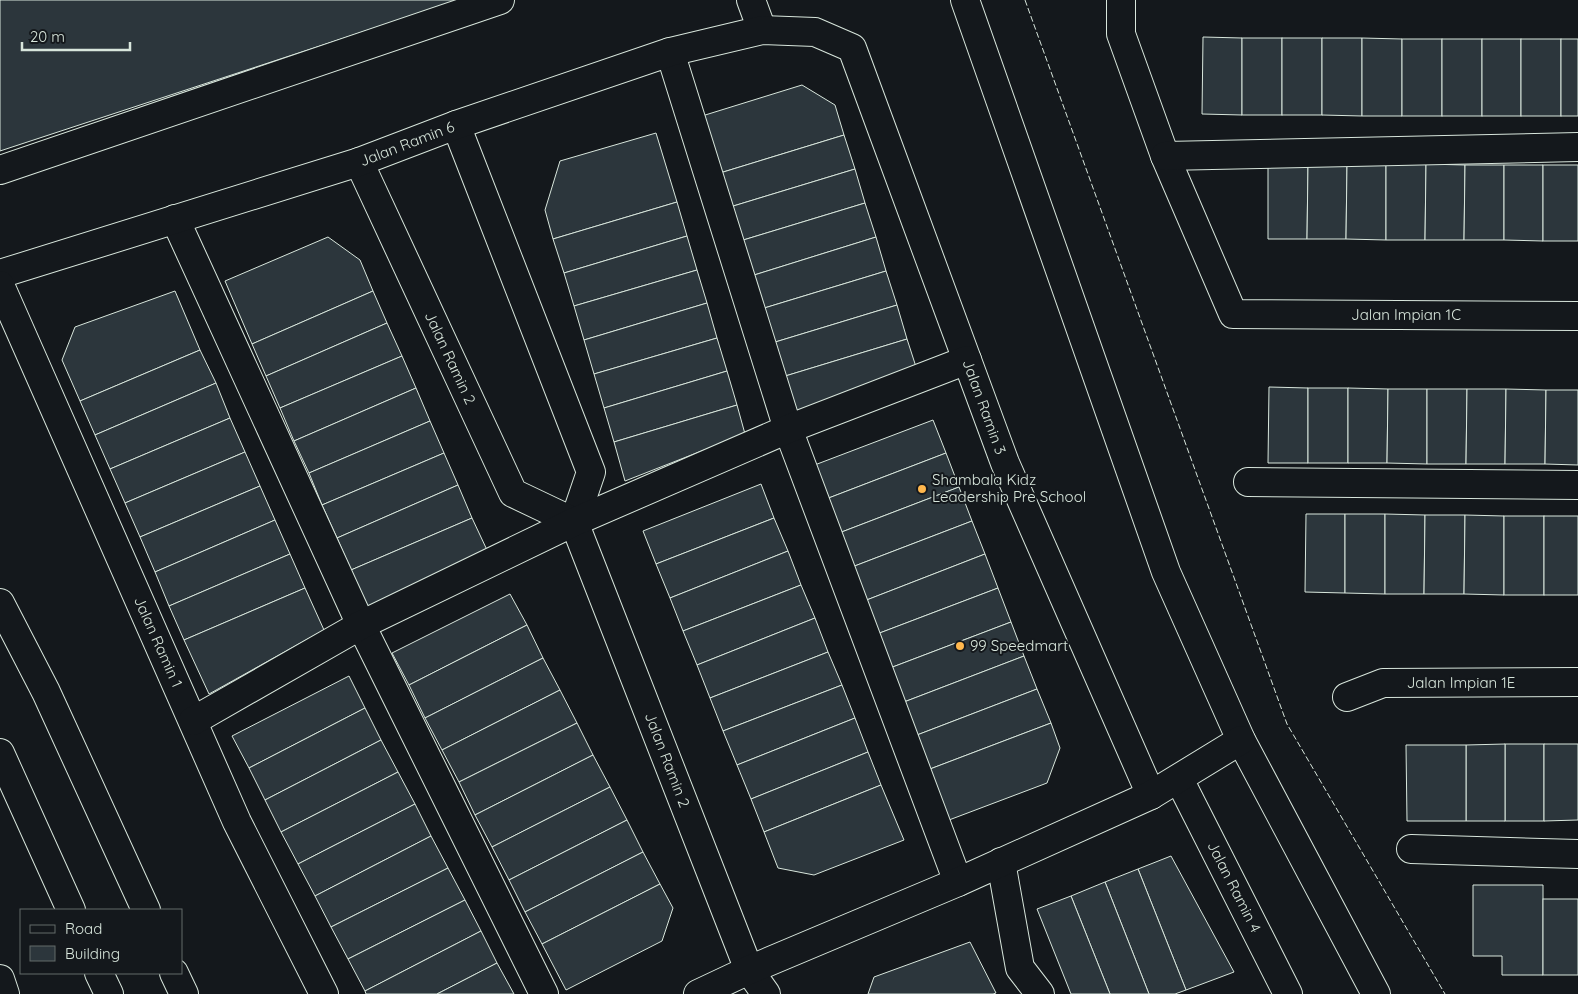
<svg xmlns="http://www.w3.org/2000/svg" width="1578" height="994" font-family="Quicksand,sans-serif">
	<rect width="100%" height="100%" fill="#14181c"/>
	<!-- building -->
	<g fill="#2c363c" stroke="#d8e6dc">
		<path d="M 0,0 L 460,0 L 0,151 Z"/>
		<path d="M 1203,37 L 1242,38 L 1242,115 L 1202,114 Z"/>
		<rect x="1242" y="38" width="40" height="77"/>
		<rect x="1282" y="38" width="40" height="77"/>
		<path d="M 1322,38 L 1362,38 L 1362,116 L 1322,115 Z"/>
		<path d="M 1362,38 L 1402,39 L 1402,116 L 1362,116 Z"/>
		<rect x="1402" y="39" width="40" height="77"/>
		<rect x="1442" y="39" width="40" height="77"/>
		<rect x="1482" y="39" width="39" height="77"/>
		<rect x="1521" y="39" width="40" height="77"/>
		<rect x="1561" y="39" width="17" height="77"/>
		<path d="M 802,85 L 835,105 L 844,135 L 720,173 L 702,116 Z"/>
		<path d="M 656,133 L 677,202 L 553,239 L 545,210 L 560,161 Z"/>
		<path d="M 844,135 L 855,169 L 730,207 L 720,173 Z"/>
		<path d="M 1268,164 L 1308,164 L 1307,239 L 1268,239 Z"/>
		<path d="M 1308,164 L 1347,164 L 1346,239 L 1307,239 Z"/>
		<path d="M 1347,164 L 1386,164 L 1386,240 L 1346,239 Z"/>
		<path d="M 1386,164 L 1426,164 L 1425,240 L 1386,240 Z"/>
		<path d="M 1426,164 L 1465,165 L 1464,240 L 1425,240 Z"/>
		<path d="M 1465,165 L 1504,165 L 1504,240 L 1464,240 Z"/>
		<path d="M 1504,165 L 1543,165 L 1543,241 L 1504,240 Z"/>
		<rect x="1543" y="165" width="35" height="76"/>
		<path d="M 855,169 L 865,203 L 740,241 L 730,207 Z"/>
		<path d="M 677,202 L 687,236 L 564,273 L 553,239 Z"/>
		<path d="M 865,203 L 876,237 L 751,276 L 740,241 Z"/>
		<path d="M 687,236 L 697,270 L 574,306 L 564,273 Z"/>
		<path d="M 328,237 L 360,260 L 373,291 L 252,344 L 225,281 Z"/>
		<path d="M 876,237 L 886,271 L 761,309 L 751,276 Z"/>
		<path d="M 697,270 L 707,303 L 584,340 L 574,306 Z"/>
		<path d="M 886,271 L 897,305 L 772,343 L 761,309 Z"/>
		<path d="M 175,291 L 200,350 L 80,401 L 62,360 L 75,327 Z"/>
		<path d="M 373,291 L 387,323 L 266,376 L 252,344 Z"/>
		<path d="M 707,303 L 717,338 L 594,374 L 584,340 Z"/>
		<path d="M 897,305 L 907,339 L 782,377 L 772,343 Z"/>
		<path d="M 387,323 L 402,356 L 280,408 L 266,376 Z"/>
		<path d="M 717,338 L 727,371 L 604,408 L 594,374 Z"/>
		<path d="M 907,339 L 918,373 L 796,419 L 782,377 Z"/>
		<path d="M 200,350 L 216,383 L 95,435 L 80,401 Z"/>
		<path d="M 402,356 L 416,388 L 294,441 L 280,408 Z"/>
		<path d="M 727,371 L 737,405 L 614,442 L 604,408 Z"/>
		<path d="M 216,383 L 230,418 L 110,469 L 95,435 Z"/>
		<path d="M 1269,387 L 1308,388 L 1308,463 L 1268,463 Z"/>
		<path d="M 416,388 L 430,421 L 309,473 L 294,441 Z"/>
		<rect x="1308" y="388" width="40" height="75"/>
		<path d="M 1348,388 L 1388,389 L 1387,463 L 1348,463 Z"/>
		<path d="M 1388,389 L 1427,389 L 1427,464 L 1387,463 Z"/>
		<path d="M 1427,389 L 1467,389 L 1466,464 L 1427,464 Z"/>
		<path d="M 1467,389 L 1506,389 L 1505,464 L 1466,464 Z"/>
		<path d="M 1506,389 L 1546,390 L 1545,464 L 1505,464 Z"/>
		<path d="M 1546,390 L 1578,390 L 1578,465 L 1545,464 Z"/>
		<path d="M 737,405 L 745,434 L 625,481 L 614,442 Z"/>
		<path d="M 230,418 L 245,452 L 125,503 L 110,469 Z"/>
		<path d="M 933,420 L 946,453 L 826,499 L 812,466 Z"/>
		<path d="M 430,421 L 444,453 L 322,505 L 309,473 Z"/>
		<path d="M 245,452 L 260,486 L 140,537 L 125,503 Z"/>
		<path d="M 444,453 L 458,485 L 337,538 L 322,505 Z"/>
		<path d="M 946,453 L 959,487 L 839,533 L 826,499 Z"/>
		<path d="M 761,484 L 774,518 L 656,564 L 643,531 Z"/>
		<path d="M 458,485 L 472,518 L 351,570 L 337,538 Z"/>
		<path d="M 260,486 L 275,520 L 155,572 L 140,537 Z"/>
		<path d="M 959,487 L 972,521 L 852,567 L 839,533 Z"/>
		<path d="M 1306,514 L 1345,514 L 1345,593 L 1305,592 Z"/>
		<path d="M 1345,514 L 1385,514 L 1385,594 L 1345,593 Z"/>
		<path d="M 1385,514 L 1425,515 L 1424,594 L 1385,594 Z"/>
		<path d="M 1425,515 L 1465,515 L 1464,594 L 1424,594 Z"/>
		<path d="M 1465,515 L 1504,516 L 1504,595 L 1464,594 Z"/>
		<rect x="1504" y="516" width="40" height="79"/>
		<rect x="1544" y="516" width="34" height="79"/>
		<path d="M 472,518 L 487,550 L 368,608 L 351,570 Z"/>
		<path d="M 774,518 L 788,551 L 670,598 L 656,564 Z"/>
		<path d="M 275,520 L 290,554 L 169,606 L 155,572 Z"/>
		<path d="M 972,521 L 985,554 L 864,601 L 852,567 Z"/>
		<path d="M 788,551 L 801,585 L 683,631 L 670,598 Z"/>
		<path d="M 290,554 L 305,588 L 184,640 L 169,606 Z"/>
		<path d="M 985,554 L 998,588 L 877,634 L 864,601 Z"/>
		<path d="M 801,585 L 815,618 L 697,665 L 683,631 Z"/>
		<path d="M 305,588 L 324,630 L 209,694 L 184,640 Z"/>
		<path d="M 998,588 L 1011,622 L 890,668 L 877,634 Z"/>
		<path d="M 510,594 L 527,625 L 409,685 L 392,653 Z"/>
		<path d="M 815,618 L 828,652 L 710,698 L 697,665 Z"/>
		<path d="M 1011,622 L 1024,656 L 904,702 L 890,668 Z"/>
		<path d="M 527,625 L 543,658 L 425,718 L 409,685 Z"/>
		<path d="M 828,652 L 842,685 L 723,731 L 710,698 Z"/>
		<path d="M 1024,656 L 1037,689 L 917,735 L 904,702 Z"/>
		<path d="M 543,658 L 560,690 L 442,750 L 425,718 Z"/>
		<path d="M 349,676 L 365,708 L 249,768 L 232,736 Z"/>
		<path d="M 842,685 L 855,718 L 737,765 L 723,731 Z"/>
		<path d="M 1037,689 L 1051,723 L 930,769 L 917,735 Z"/>
		<path d="M 560,690 L 577,723 L 459,782 L 442,750 Z"/>
		<path d="M 365,708 L 381,740 L 265,800 L 249,768 Z"/>
		<path d="M 855,718 L 868,752 L 751,799 L 737,765 Z"/>
		<path d="M 577,723 L 593,755 L 475,815 L 459,782 Z"/>
		<path d="M 1051,723 L 1060,748 L 1047,783 L 949,820 L 930,769 Z"/>
		<path d="M 381,740 L 398,772 L 281,832 L 265,800 Z"/>
		<rect x="1505" y="744" width="39" height="77"/>
		<path d="M 1505,744 L 1505,821 L 1466,821 L 1466,745 Z"/>
		<path d="M 1544,744 L 1578,744 L 1578,820 L 1544,821 Z"/>
		<path d="M 1406,745 L 1466,745 L 1466,821 L 1407,821 Z"/>
		<path d="M 868,752 L 881,785 L 764,832 L 751,799 Z"/>
		<path d="M 593,755 L 610,787 L 492,847 L 475,815 Z"/>
		<path d="M 398,772 L 415,804 L 298,864 L 281,832 Z"/>
		<path d="M 881,785 L 904,840 L 814,875 L 778,868 L 764,832 Z"/>
		<path d="M 610,787 L 627,820 L 509,880 L 492,847 Z"/>
		<path d="M 415,804 L 431,836 L 315,896 L 298,864 Z"/>
		<path d="M 627,820 L 643,852 L 525,912 L 509,880 Z"/>
		<path d="M 431,836 L 448,868 L 331,927 L 315,896 Z"/>
		<path d="M 643,852 L 660,884 L 542,944 L 525,912 Z"/>
		<path d="M 1171,856 L 1234,972 L 1186,990 L 1138,869 Z"/>
		<path d="M 448,868 L 465,900 L 348,959 L 331,927 Z"/>
		<path d="M 1138,869 L 1186,990 L 1175,994 L 1149,994 L 1105,882 Z"/>
		<path d="M 1105,882 L 1149,994 L 1110,994 L 1071,896 Z"/>
		<path d="M 660,884 L 673,908 L 662,941 L 566,990 L 542,944 Z"/>
		<path d="M 1473,885 L 1543,885 L 1543,975 L 1502,975 L 1502,956 L 1473,956 Z"/>
		<path d="M 1071,896 L 1110,994 L 1071,994 L 1037,909 Z"/>
		<rect x="1543" y="899" width="35" height="76"/>
		<path d="M 465,900 L 481,931 L 365,991 L 348,959 Z"/>
		<path d="M 481,931 L 497,963 L 437,994 L 366,994 L 365,991 Z"/>
		<path d="M 970,942 L 996,993 L 993,994 L 868,994 L 874,977 Z"/>
		<path d="M 497,963 L 514,994 L 437,994 Z"/>
	</g>
	<g fill="none" stroke-linecap="round" stroke-linejoin="round">
		<!-- minor casing -->
		<g stroke="#d8e6dc" stroke-width="30">
			<g id="minor">
				<path d="M 751,0 L 762,30"/>
				<path d="M 965,0 L 1166,572 L 1241,740 L 1376,994"/>
				<path d="M 1121,0 L 1121,34 L 1165,156 L 1233,314 L 1578,316"/>
				<path d="M 670,52 L 788,429 L 958,882"/>
				<path d="M 456,125 L 591,472 L 574,522 L 749,970 L 766,994"/>
				<path d="M 1165,156 L 1578,147"/>
				<path d="M 359,162 L 513,493 L 574,522"/>
				<path d="M 0,170 L 500,0"/>
				<path d="M 175,219 L 361,625 L 544,994"/>
				<path d="M 0,274 L 359,162 L 456,125 L 670,52 L 762,30 L 815,32 L 852,48 L 1005,463 L 1151,795"/>
				<path d="M 0,285 L 237,822 L 324,994"/>
				<path d="M 1248,482 L 1578,485"/>
				<path d="M 1347,697 L 1383,683 L 1578,682"/>
				<path d="M 193,721 L 361,625 L 574,522 L 788,429 L 967,360"/>
				<path d="M 1179,779 L 1288,994"/>
				<path d="M 1411,849 L 1578,854"/>
				<path d="M 1001,862 L 1020,968 L 1040,994"/>
				<path d="M 0,979 L 5,994"/>
				<path d="M 698,994 L 749,970 L 958,882 L 1151,795 L 1241,740"/>
			</g>
		</g>
		<!-- highway casing -->
		<g stroke="#d8e6dc" stroke-width="30">
			<g id="highway">
				<path d="M 0,603 L 46,692 L 146,910"/>
				<path d="M 0,753 L 71,910"/>
				<path d="M 99,973 L 109,994"/>
				<path d="M 174,973 L 184,994"/>
			</g>
		</g>
		<!-- minor -->
		<use href="#minor" stroke="#14181c" stroke-width="28"/>
		<!-- highway -->
		<use href="#highway" stroke="#14181c" stroke-width="28"/>
		<!-- fence -->
		<path stroke="#d8e6dc" stroke-width="1" stroke-dasharray="6 2.5" stroke-linecap="butt" d="M 1025,0 L 1287,724 L 1445,994"/>
	</g>
	<!-- markers -->
	<g fill="#ffb74d" stroke="#14181c" stroke-width="2">
		<circle cx="922" cy="489" r="5"/>
		<circle cx="960" cy="646" r="5"/>
	</g>
	<g text-anchor="middle" stroke-width="4" stroke-linejoin="round" paint-order="stroke">
		<!-- street labels -->
		<g font-size="15" fill="#d8e6dc" stroke="#14181c">
			<text transform="translate(407 144) rotate(-21)" y="5">Jalan Ramin 6</text>
			<text x="1406" y="320">Jalan Impian 1C</text>
			<text transform="translate(450 358) rotate(65)" y="5">Jalan Ramin 2</text>
			<text transform="translate(984 407) rotate(70)" y="5">Jalan Ramin 3</text>
			<text transform="translate(158 642) rotate(66)" y="5">Jalan Ramin 1</text>
			<text x="1461" y="688">Jalan Impian 1E</text>
			<text transform="translate(667 760) rotate(69)" y="5">Jalan Ramin 2</text>
			<text transform="translate(1234 887) rotate(63)" y="5">Jalan Ramin 4</text>
		</g>
		<!-- poi labels -->
		<g font-size="15" fill="#d8e6dc" stroke="#14181c" text-anchor="start">
			<text x="932" y="485">Shambala Kidz<tspan x="932" dy="17">Leadership Pre School</tspan></text>
			<text x="970" y="651">99 Speedmart</text>
		</g>
	</g>
	<!-- legend -->
	<rect x="20" y="909" width="162" height="65" fill="#14181c" stroke="#626a69"/>
	<rect x="30" y="925" width="25" height="8" fill="#14181c" stroke="#626a69"/>
	<text x="65" y="934" font-size="15" fill="#d8e6dc">Road</text>
	<rect x="30" y="946" width="25" height="15" fill="#2c363c" stroke="#626a69"/>
	<text x="65" y="959" font-size="15" fill="#d8e6dc">Building</text>
	<!-- scale -->
	<path d="M22 42v8h108v-8" fill="none" stroke="#d8e6dc" stroke-width="2.5"/>
	<text x="30" y="42" font-size="15" fill="#d8e6dc" stroke="#14181c" stroke-width="4" paint-order="stroke">20 m</text>
</svg>
